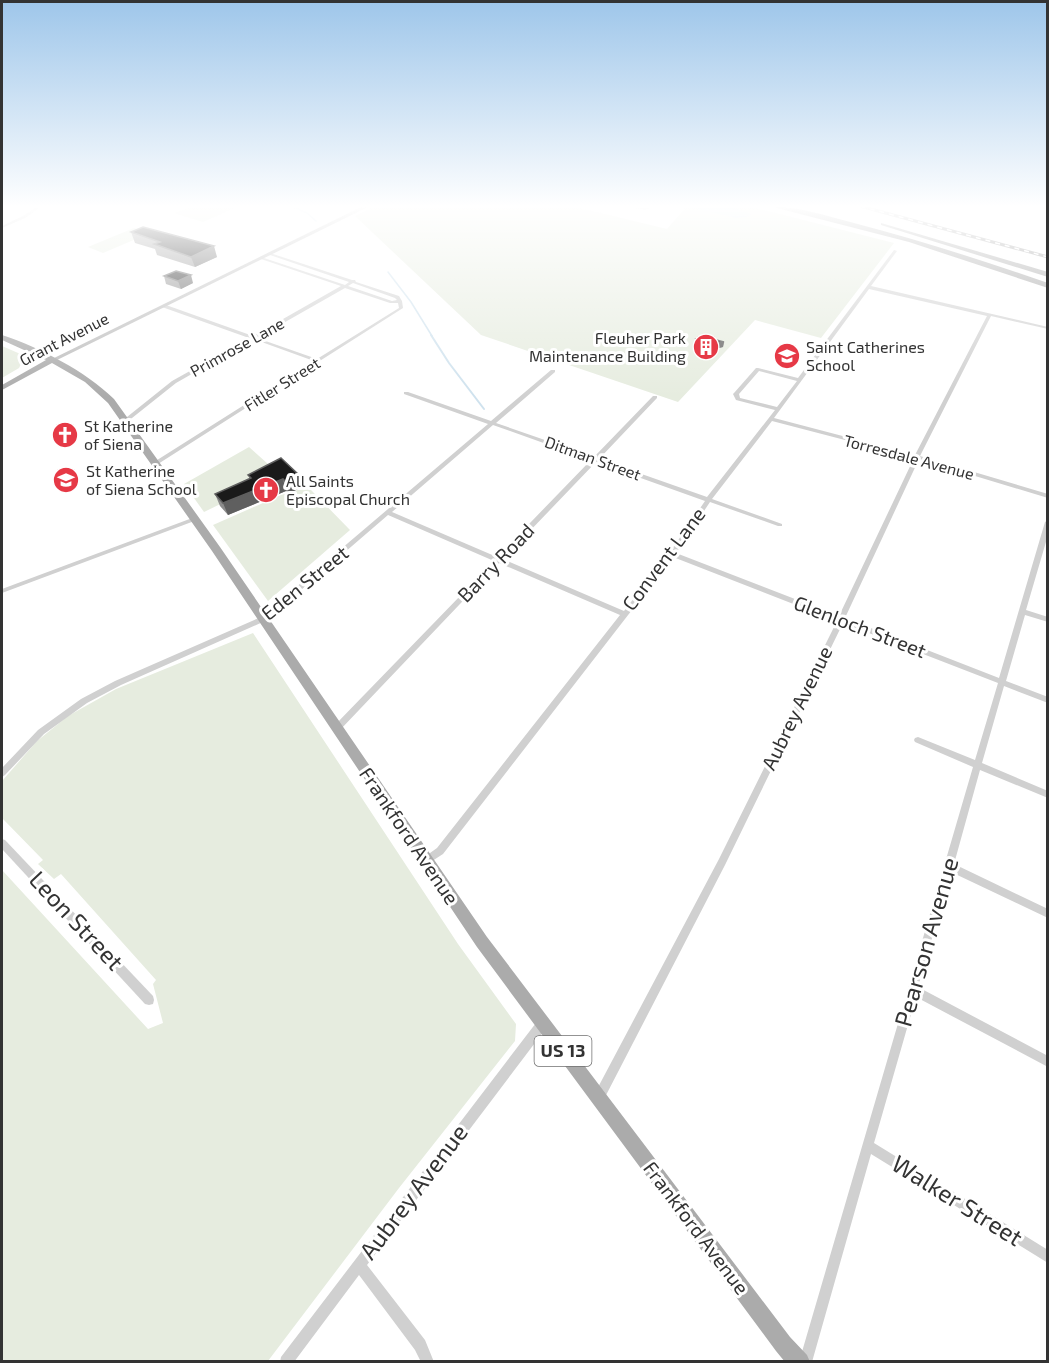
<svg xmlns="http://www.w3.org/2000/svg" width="1049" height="1363" font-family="'Exo 2',sans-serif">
	<rect width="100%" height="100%" fill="#fff"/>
	<!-- green -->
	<g fill="#e6ecdf">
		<path d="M 193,206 L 239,206 L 203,222 L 174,213 Z"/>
		<path d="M 375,206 L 572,206 L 667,229 L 687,206 L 748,206 L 894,243 L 821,338 L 755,320 L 678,402 L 481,335 L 355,216 Z"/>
		<path d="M 134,228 L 150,233 L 103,253 L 88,247 Z"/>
		<path d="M 2,346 L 25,356 L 19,368 L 2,378 Z"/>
		<path d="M 249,447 L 277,472 L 241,494 L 204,512 L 184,484 Z"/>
		<path d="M 301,489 L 311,490 L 350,530 L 268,601 L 213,525 L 281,495 Z"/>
		<path d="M 253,633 L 458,944 L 516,1024 L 515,1041 L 399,1188 L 268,1361 L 2,1361 L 2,870 L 148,1029 L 163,1023 L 153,984 L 156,980 L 61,874 L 54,879 L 38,864 L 43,860 L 2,818 L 2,781 L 37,741 L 68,716 L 116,689 Z"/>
	</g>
	<!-- water -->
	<path fill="#cfe2ee" d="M 702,206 L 728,206 L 752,214 L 747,217 L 736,218 L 698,209 Z"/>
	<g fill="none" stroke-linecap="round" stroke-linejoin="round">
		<!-- stream-far1 -->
		<g stroke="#cfe2ee" stroke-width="1.5">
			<path d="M 291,206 L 307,213 L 316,221"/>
			<path d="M 388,272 L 411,302 L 432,336"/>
		</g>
		<!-- stream -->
		<path stroke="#cfe2ee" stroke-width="2" d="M 431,335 L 449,363 L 484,409"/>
		<!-- street -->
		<g fill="#d0d0d0" fill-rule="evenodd">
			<path d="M 38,206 L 42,206 L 25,218 L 2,228 L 2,226 L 23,216 Z"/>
			<path d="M 628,206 L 644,208 L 660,206 L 644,210 Z"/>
			<path d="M 894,250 L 897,251 L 871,286 L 1048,327 L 1048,329 L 991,316 L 920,456 L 1048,494 L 1048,498 L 919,459 L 845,618 L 999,678 L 1045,522 L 1048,520 L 1048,535 L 1026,610 L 1048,617 L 1048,622 L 1025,615 L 1006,681 L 1048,697 L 1048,703 L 1004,686 L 982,763 L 1048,791 L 1048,798 L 980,770 L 954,864 L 1048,909 L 1048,918 L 951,872 L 918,987 L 1048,1056 L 1048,1067 L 916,997 L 874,1143 L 1048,1250 L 1048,1263 L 871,1154 L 812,1362 L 799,1362 L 973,767 L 915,742 L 914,740 L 915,738 L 918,737 L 975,760 L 998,683 L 843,623 L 725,865 L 603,1101 L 599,1102 L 595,1101 L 594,1097 L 595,1093 L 719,859 L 837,621 L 673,557 L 443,854 L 426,865 L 423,864 L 422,861 L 423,858 L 437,848 L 620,615 L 499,563 L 340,730 L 337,731 L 334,730 L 333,728 L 334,726 L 494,561 L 388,515 L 265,621 L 121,685 L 87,703 L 44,734 L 5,775 L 2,777 L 2,768 L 38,730 L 81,699 L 115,681 L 261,617 L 488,424 L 404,394 L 404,392 L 408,392 L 491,421 L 551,370 L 555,370 L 555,372 L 496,423 L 594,457 L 653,396 L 657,396 L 657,398 L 599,459 L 707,497 L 775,410 L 736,400 L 733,394 L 734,393 L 756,368 L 758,368 L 798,378 ZM 869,289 L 987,316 L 915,455 L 774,418 ZM 759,371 L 797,381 L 777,407 L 740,398 L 739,394 ZM 772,421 L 914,458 L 839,616 L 676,553 L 710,502 L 778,526 L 782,526 L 782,524 L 712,499 ZM 493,425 L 591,460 L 497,557 L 392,512 ZM 596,462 L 705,501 L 670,552 L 624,611 L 503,559 Z"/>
			<path d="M 270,253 L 352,280 L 355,280 L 356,282 L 399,296 L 402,301 L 403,308 L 158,464 L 154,464 L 154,462 L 314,361 L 253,339 L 176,383 L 127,422 L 122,421 L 172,381 L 249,338 L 162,307 L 162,305 L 166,305 L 253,336 L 341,286 L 261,259 L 261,257 L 345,285 L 349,282 L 270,255 ZM 353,283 L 395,298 L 397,300 L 392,301 L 348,286 ZM 345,288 L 390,303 L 398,303 L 399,308 L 317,359 L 257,338 Z"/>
			<path d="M 195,517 L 198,519 L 197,520 L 2,593 L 2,589 Z"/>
			<path d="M 2,839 L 5,840 L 153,996 L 154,1000 L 153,1004 L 149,1005 L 145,1004 L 2,849 Z"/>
			<path d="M 543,1018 L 547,1019 L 548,1023 L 547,1027 L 367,1265 L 425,1340 L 434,1362 L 421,1362 L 415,1350 L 359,1275 L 294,1362 L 280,1362 L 281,1357 L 539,1019 Z"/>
		</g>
		<!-- secondary -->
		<g fill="#bdbdbd" fill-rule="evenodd">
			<path d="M 363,206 L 370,206 L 53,362 L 48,361 Z"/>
			<path d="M 1034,206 L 1048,206 L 1048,209 L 1035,207 Z"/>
		</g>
		<!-- primary -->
		<path fill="#ababab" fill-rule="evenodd" d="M 2,335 C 41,348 85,371 114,399 L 220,547 L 487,937 L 790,1337 L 807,1355 L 810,1362 L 785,1362 L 776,1351 L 477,947 L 212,551 L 108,403 L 85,382 L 52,363 L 2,390 L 2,385 L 46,360 L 2,340 Z"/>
		<!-- highway -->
		<g fill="#9a9a9a" fill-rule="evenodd">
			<path d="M 769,206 C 797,206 827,216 854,223 C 920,240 984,261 1048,283 L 1048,288 L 909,242 Z"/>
			<path d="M 881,223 L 1048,272 L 1048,277 L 881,225 Z"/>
		</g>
		<!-- rail casing -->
		<g stroke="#888" stroke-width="3">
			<path id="rail" d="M 860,206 L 1048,257"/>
		</g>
		<!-- rail -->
		<use href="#rail" stroke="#fff" stroke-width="1.5" stroke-dasharray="5" stroke-linecap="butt"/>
	</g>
	<!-- wall -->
	<g fill="#8c8c8c">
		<path d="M 131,232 L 217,257 L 195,267 L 157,255 L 155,249 L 135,243 Z"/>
		<path d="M 164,276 L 193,283 L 181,289 L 166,284 Z"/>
		<path d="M 696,339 L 724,342 L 723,347 L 702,352 L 695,345 Z"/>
		<path d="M 281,458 L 303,487 L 289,493 L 286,491 L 228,515 L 220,506 L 215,494 L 250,479 L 248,475 Z"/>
	</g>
	<!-- shaded-wall -->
	<g fill="#5f5f5f">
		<path d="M 214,246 L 217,257 L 195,267 L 191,257 Z"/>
		<path d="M 191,275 L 193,283 L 181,289 L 178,281 Z"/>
		<path d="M 724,342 L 723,347 L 702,352 L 703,346 Z"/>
		<path d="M 299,475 L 303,487 L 289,493 L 285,481 Z"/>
		<path d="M 283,479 L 286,491 L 228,515 L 223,503 Z"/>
	</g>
	<!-- building -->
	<g fill="#1a1a1a" stroke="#5f5f5f" stroke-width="1.5">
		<path d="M 143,227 L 214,246 L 191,257 L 154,244 L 160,242 L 131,232 Z"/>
		<path d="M 176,271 L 191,275 L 178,281 L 164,276 Z"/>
		<path d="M 705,337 L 724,342 L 703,346 L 696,339 Z"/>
		<path d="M 281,458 L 299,475 L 285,481 L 283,479 L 223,503 L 215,494 L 251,478 L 248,475 Z"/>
	</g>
	<!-- sky -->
	<linearGradient id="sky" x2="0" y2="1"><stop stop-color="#9ec6ea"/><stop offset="0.52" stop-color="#fff"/><stop offset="1" stop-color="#fff" stop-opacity="0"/></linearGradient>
	<rect width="1049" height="397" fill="url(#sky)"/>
	<!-- icons -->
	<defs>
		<g id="building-disc" transform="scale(1.35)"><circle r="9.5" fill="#e63946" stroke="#fff"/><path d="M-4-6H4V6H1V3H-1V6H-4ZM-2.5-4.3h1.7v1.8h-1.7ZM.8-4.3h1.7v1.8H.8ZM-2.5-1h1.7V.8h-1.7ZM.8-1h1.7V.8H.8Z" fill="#fff"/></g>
		<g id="school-disc" transform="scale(1.35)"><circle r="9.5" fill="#e63946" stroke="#fff"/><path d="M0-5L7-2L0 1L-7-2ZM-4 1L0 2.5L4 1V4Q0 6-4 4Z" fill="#fff"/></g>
		<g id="church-disc" transform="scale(1.35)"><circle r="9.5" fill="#e63946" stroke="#fff"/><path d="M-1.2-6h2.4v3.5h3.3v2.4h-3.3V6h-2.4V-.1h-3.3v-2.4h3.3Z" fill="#fff"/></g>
	</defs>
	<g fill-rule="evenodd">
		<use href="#building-disc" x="706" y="347"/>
		<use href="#school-disc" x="787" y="356"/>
		<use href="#church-disc" x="65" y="435"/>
		<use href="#school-disc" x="66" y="480"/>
		<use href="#church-disc" x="266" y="490"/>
	</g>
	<g text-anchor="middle" stroke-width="6" stroke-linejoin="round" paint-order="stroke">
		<!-- far-poi labels -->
		<g font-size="16" fill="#333" stroke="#fff" text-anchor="start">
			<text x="686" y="344" text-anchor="end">Fleuher Park<tspan x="686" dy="18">Maintenance Building</tspan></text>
			<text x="806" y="353">Saint Catherines<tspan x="806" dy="18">School</tspan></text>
			<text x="84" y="432">St Katherine<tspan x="84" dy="18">of Siena</tspan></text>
			<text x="86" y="477">St Katherine<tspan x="86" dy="18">of Siena School</tspan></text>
			<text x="286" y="487">All Saints<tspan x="286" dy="18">Episcopal Church</tspan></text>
		</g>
		<!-- far-street labels -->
		<g font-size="16" fill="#333" stroke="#fff">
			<text transform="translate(64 339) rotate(-27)" y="6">Grant Avenue</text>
			<text transform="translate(237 347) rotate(-29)" y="6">Primrose Lane</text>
			<text transform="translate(282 384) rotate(-32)" y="6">Fitler Street</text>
			<text transform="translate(909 457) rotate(15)" y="6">Torresdale Avenue</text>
			<text transform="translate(593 458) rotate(20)" y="6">Ditman Street</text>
		</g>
		<!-- shield labels -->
		<rect fill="#fff" stroke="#707070" stroke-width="1.5" x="534.5" y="1036" width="57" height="30" rx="4.5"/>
		<g font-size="18" font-weight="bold" fill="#333">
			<text x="563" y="1057">US 13</text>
		</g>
		<!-- street labels -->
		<g font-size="20" fill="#333" stroke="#fff">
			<text transform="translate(664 559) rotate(-53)" y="7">Convent Lane</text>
			<text transform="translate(496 563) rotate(-46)" y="7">Barry Road</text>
			<text transform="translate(305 583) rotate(-39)" y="7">Eden Street</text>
			<text transform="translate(860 627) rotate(21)" y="7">Glenloch Street</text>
			<text transform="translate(797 708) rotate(-64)" y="7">Aubrey Avenue</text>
			<text transform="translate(409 836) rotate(56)" y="7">Frankford Avenue</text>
			<text transform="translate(696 1228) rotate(53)" y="7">Frankford Avenue</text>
		</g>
		<!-- near-street labels -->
		<g font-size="24" fill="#333" stroke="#fff">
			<text transform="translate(76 921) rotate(47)" y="8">Leon Street</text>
			<text transform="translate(927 942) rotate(-74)" y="8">Pearson Avenue</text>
			<text transform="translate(414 1192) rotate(-53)" y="8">Aubrey Avenue</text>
			<text transform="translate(957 1201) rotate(32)" y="8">Walker Street</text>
		</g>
	</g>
	<!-- border -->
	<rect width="1049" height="1363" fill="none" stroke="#333333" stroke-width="6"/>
</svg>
